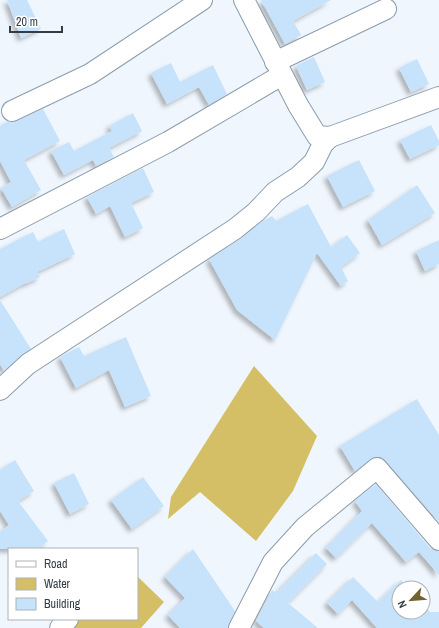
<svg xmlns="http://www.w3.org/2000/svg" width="439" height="628" font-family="'Archivo Narrow',sans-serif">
	<defs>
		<filter id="shadow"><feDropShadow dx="-3.5" dy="3.5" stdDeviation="2" flood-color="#0004"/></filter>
	</defs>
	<rect width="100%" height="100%" fill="#eff6fd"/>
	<!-- water -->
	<g fill="#d5bf66">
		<path d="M 254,366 L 317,436 L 293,491 L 256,541 L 200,492 L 168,519 L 171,497 Z"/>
		<path d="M 137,576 L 164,602 L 141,628 L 72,628 L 79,619 L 137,619 Z"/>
	</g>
	<!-- building -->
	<g fill="#c7e2fb" filter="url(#shadow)">
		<path d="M 7,0 L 27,0 L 41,29 L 21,38 Z"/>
		<path d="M 261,0 L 331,0 L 293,21 L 301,35 L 285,44 Z"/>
		<path d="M 314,57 L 325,82 L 307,90 L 296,66 Z"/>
		<path d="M 417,59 L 429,84 L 411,92 L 399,68 Z"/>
		<path d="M 171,63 L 180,82 L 213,65 L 227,94 L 209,105 L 199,87 L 167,104 L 151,73 Z"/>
		<path d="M 43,109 L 60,141 L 24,160 L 41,190 L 12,207 L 1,188 L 11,182 L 0,161 L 0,126 L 8,121 L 17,121 Z"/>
		<path d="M 133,113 L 142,131 L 109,148 L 114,157 L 96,166 L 93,160 L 64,175 L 51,151 L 69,142 L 74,151 L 112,131 L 109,126 Z"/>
		<path d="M 431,125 L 439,141 L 439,145 L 410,159 L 400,140 Z"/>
		<path d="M 359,160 L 375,191 L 343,207 L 327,176 Z"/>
		<path d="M 143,168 L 154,192 L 131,203 L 143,228 L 125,237 L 110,206 L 96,214 L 87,197 Z"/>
		<path d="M 417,185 L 435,213 L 382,245 L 368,220 Z"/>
		<path d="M 308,204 L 331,247 L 347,235 L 360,253 L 341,267 L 348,281 L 341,286 L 317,253 L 275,340 L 237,310 L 209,259 L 241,239 L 263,221 L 272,216 L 276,221 Z"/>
		<path d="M 64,229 L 75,254 L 37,272 L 40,277 L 25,284 L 25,283 L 0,297 L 0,249 L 33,232 L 38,242 Z"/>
		<path d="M 439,240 L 439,264 L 425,271 L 416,251 Z"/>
		<path d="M 0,300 L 31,349 L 4,371 L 0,364 Z"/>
		<path d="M 126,337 L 151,396 L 125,407 L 109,370 L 76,388 L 60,357 L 79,347 L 84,356 Z"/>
		<path d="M 417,399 L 439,435 L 439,522 L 385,460 L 381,457 L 375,457 L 355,471 L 340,446 Z"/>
		<path d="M 15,460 L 34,491 L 18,501 L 48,541 L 37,549 L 0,549 L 0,532 L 9,525 L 0,511 L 0,470 Z"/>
		<path d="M 74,473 L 89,504 L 70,514 L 54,483 Z"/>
		<path d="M 143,477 L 164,506 L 132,529 L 111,500 Z"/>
		<path d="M 376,484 L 430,548 L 439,551 L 439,575 L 419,552 L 406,562 L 372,523 L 336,558 L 326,548 L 362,511 L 355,501 Z"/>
		<path d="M 193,549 L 235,611 L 228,628 L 180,628 L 168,615 L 185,598 L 165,577 Z"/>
		<path d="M 316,553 L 327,564 L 288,603 L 318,628 L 264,628 L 256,621 L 272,590 L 276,593 Z"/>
		<path d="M 353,577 L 378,602 L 401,580 L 408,588 L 399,588 L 399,612 L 423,612 L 423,604 L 430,612 L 439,612 L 439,628 L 377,628 L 352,600 L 338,614 L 327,603 Z"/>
	</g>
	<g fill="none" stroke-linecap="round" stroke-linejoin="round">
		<!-- minor casing -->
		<g stroke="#8b9cad" stroke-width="22">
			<g id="minor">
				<path d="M 244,0 L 298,105 L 317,136 L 330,137 L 439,97"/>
				<path d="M 275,62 L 386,9"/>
				<path d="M 12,111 L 90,74 L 202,0"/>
				<path d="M 0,229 L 168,142 L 282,75"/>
				<path d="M 0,390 L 28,364 L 235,229 L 256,212 L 275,192 L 298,177 L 314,162 L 323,144 L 330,137"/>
				<path d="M 60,628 L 68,619"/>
				<path d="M 239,628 L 273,562 L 305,527 L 377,468 L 439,540"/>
			</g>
		</g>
		<!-- minor -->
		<use href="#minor" stroke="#fff" stroke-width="20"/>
	</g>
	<!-- legend -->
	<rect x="8" y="548" width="130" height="72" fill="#ffffff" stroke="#aeb1b3"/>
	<rect x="16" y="561" width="20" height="6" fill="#ffffff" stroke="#aeb1b3"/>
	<text x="44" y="568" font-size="12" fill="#343c42">Road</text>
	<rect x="16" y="578" width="20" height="12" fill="#d5bf66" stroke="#aeb1b3"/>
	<text x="44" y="588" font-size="12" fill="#343c42">Water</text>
	<rect x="16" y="598" width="20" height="12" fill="#c7e2fb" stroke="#aeb1b3"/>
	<text x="44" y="608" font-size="12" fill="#343c42">Building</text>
	<!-- north arrow -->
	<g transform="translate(411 600) rotate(244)"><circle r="19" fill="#ffffff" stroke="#aeb1b3"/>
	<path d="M0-3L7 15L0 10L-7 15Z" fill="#706331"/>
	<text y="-6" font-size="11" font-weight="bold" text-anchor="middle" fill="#343c42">N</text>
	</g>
	<!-- scale -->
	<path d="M10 26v6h52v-6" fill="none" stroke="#343c42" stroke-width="2"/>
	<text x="16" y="26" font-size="12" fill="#343c42" stroke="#ffffff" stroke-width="3" paint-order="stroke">20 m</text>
</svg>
